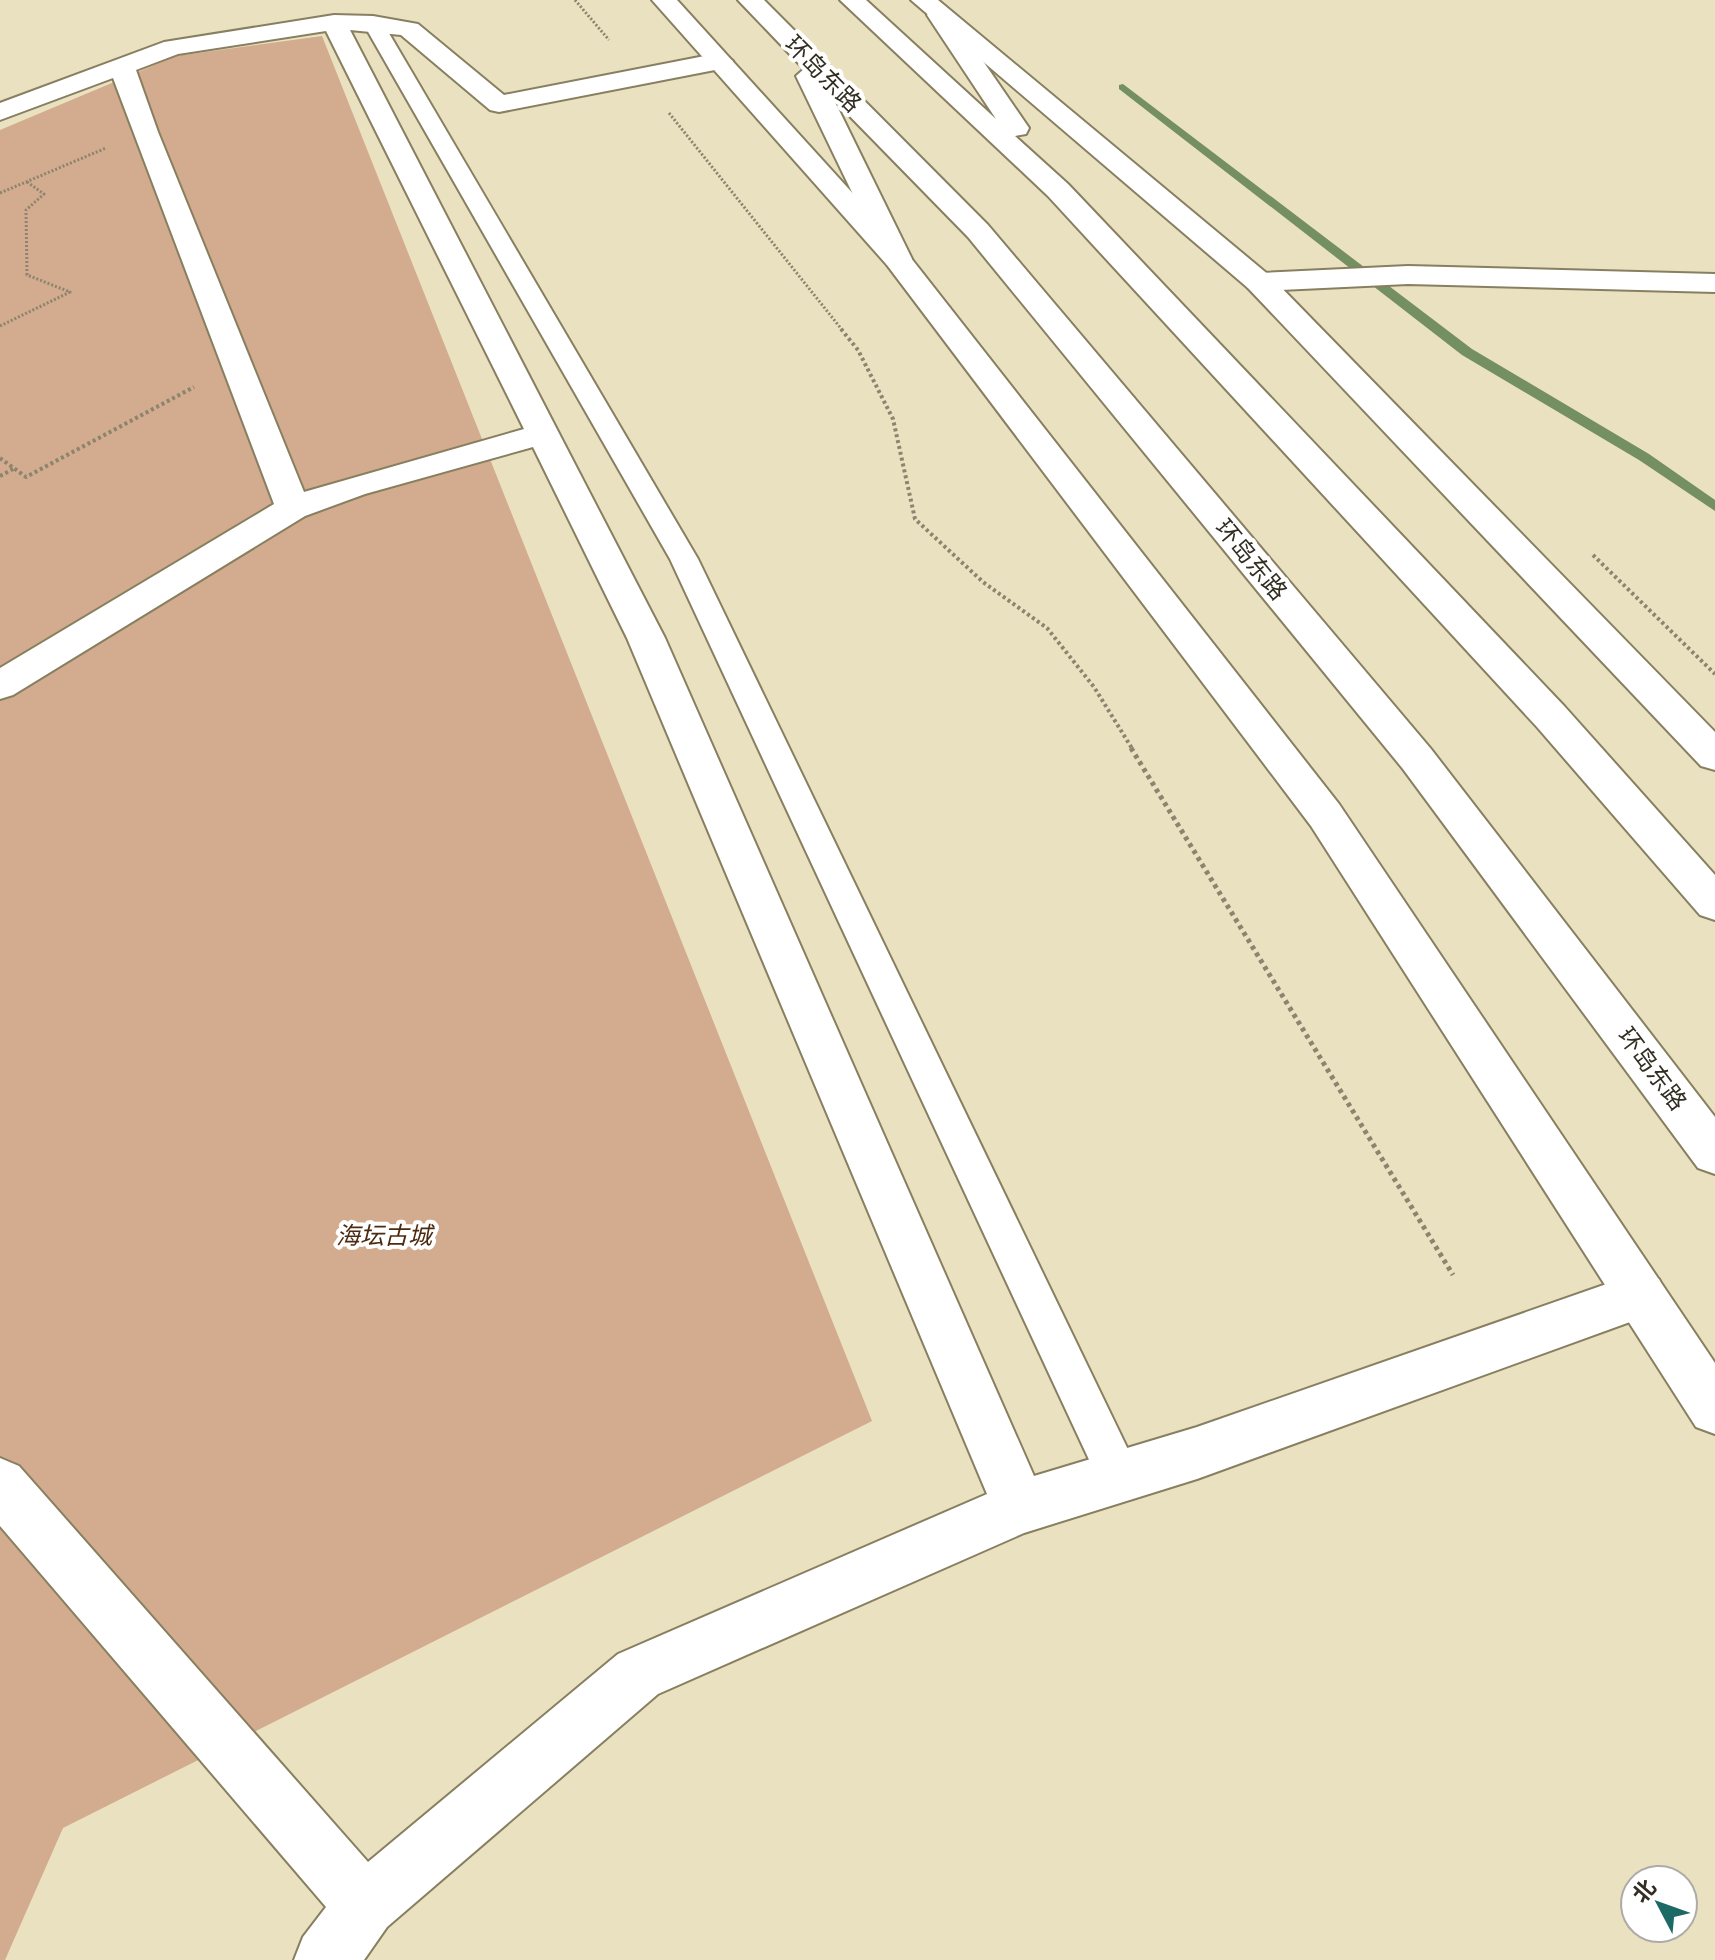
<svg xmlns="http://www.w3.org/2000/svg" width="1715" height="1960" font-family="'Libre Baskerville','Noto Sans SC',serif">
	<rect width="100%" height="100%" fill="#eae1c0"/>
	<!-- green -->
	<path fill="#d3ab8e" d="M 322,36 L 872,1421 L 63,1828 L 5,1960 L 0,1960 L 0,130 L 176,56 Z"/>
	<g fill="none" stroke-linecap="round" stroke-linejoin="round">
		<!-- stream -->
		<path fill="#748f61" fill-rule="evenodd" d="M 1123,84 L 1472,349 L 1649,454 L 1715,500 L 1715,511 L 1639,460 L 1462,355 L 1119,89 L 1119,85 Z"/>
		<!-- service casing -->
		<g stroke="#877f60" stroke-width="4">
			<path id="service" d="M 373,17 L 383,23 L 698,559 L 1135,1464 L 1141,1479 L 1135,1494 L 1120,1500 L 1105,1494 L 670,559 L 363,23 Z"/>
		</g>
		<!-- minor casing -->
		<g stroke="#877f60" stroke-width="4">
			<g id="minor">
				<path d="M 334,15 L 373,16 L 418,24 L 504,95 L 720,53 L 733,61 L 720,69 L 499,112 L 490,110 L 401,35 L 350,30 L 665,638 L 1034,1476 L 1197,1427 L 1641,1272 L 1659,1279 L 1666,1295 L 1659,1311 L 1641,1318 L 1197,1479 L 1024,1533 L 658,1694 L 387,1927 L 364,1960 L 294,1960 L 303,1937 L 326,1907 L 0,1526 L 0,1458 L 19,1466 L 368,1862 L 618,1654 L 987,1494 L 627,638 L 533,447 L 365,494 L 305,516 L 13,695 L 0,699 L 0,668 L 274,504 L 113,78 L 0,120 L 0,103 L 164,42 ZM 326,31 L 524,429 L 304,492 L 158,132 L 136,70 L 178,54 Z"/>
				<path d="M 1408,266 L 1715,274 L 1715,292 L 1408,284 L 1259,291 L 1248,288 L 1244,282 L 1248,276 L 1259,273 Z"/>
			</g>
		</g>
		<!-- tertiary casing -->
		<g stroke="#877f60" stroke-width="4">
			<g id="tertiary">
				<path d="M 652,0 L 677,0 L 907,253 L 1339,804 L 1715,1363 L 1715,1434 L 1696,1427 L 1311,826 L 887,265 Z"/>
				<path d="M 911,0 L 938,0 L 1270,276 L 1715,732 L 1715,770 L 1701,766 L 1248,288 Z"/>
			</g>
		</g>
		<!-- primary casing -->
		<g stroke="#877f60" stroke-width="4">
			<g id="primary">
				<path d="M 738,0 L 764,0 L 988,225 L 1431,749 L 1715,1117 L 1715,1174 L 1698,1168 L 1403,769 L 968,237 L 834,100 L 912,259 L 907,265 L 887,265 L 796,76 L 804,69 Z"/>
				<path d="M 840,0 L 866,0 L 996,119 L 927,15 L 930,10 L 948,10 L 1029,128 L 1026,134 L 1015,136 L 1068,184 L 1565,707 L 1715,875 L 1715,920 L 1700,915 L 1537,727 L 1048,196 Z"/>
			</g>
		</g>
		<!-- path-far2 -->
		<g stroke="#8b846e" stroke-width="3" stroke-dasharray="2 2" stroke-linecap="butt">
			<path d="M 575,0 L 609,40"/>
			<path d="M 669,113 L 843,331"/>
			<path d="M 0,193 L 106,148"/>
			<path d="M 0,326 L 70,292 L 27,275 L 26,210 L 44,194 L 27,182"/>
		</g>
		<!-- path-far1 -->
		<g stroke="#8b846e" stroke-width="4" stroke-dasharray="3 3" stroke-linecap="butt">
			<path d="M 841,329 L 858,350 L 893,419 L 915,519 L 983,582 L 1047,628 L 1094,687 L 1133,750"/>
			<path d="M 0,458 L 26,477 L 194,387"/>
			<path d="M 0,476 L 15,468"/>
			<path d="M 1593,555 L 1715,674"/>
		</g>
		<!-- path -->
		<path stroke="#8b846e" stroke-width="5" stroke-dasharray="4 4" stroke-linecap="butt" d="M 1131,748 L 1453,1275"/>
		<!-- service -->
		<use href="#service" fill="#fff" fill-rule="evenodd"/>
		<!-- minor -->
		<use href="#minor" fill="#fff" fill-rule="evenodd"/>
		<!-- tertiary -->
		<use href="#tertiary" fill="#fff" fill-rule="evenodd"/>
		<!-- primary -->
		<use href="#primary" fill="#fff" fill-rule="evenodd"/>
	</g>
	<g text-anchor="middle" stroke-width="8" stroke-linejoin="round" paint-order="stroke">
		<!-- street labels -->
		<g font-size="24" fill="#322e22" stroke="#fff">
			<text transform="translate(823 74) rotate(45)" y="8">环岛东路</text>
			<text transform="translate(1251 560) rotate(50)" y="8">环岛东路</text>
			<text transform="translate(1652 1069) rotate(53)" y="8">环岛东路</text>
		</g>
		<!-- park labels -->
		<g font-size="24" font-style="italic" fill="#4c2b11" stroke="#fff">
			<text x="384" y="1244">海坛古城</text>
		</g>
	</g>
	<!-- north arrow -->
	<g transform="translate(1659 1904) rotate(311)"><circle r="38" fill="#ffffff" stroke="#adaba7" stroke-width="2"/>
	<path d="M0-6L14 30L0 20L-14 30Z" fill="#1d6966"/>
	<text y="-12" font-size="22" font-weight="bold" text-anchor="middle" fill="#322e22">北</text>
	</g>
</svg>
